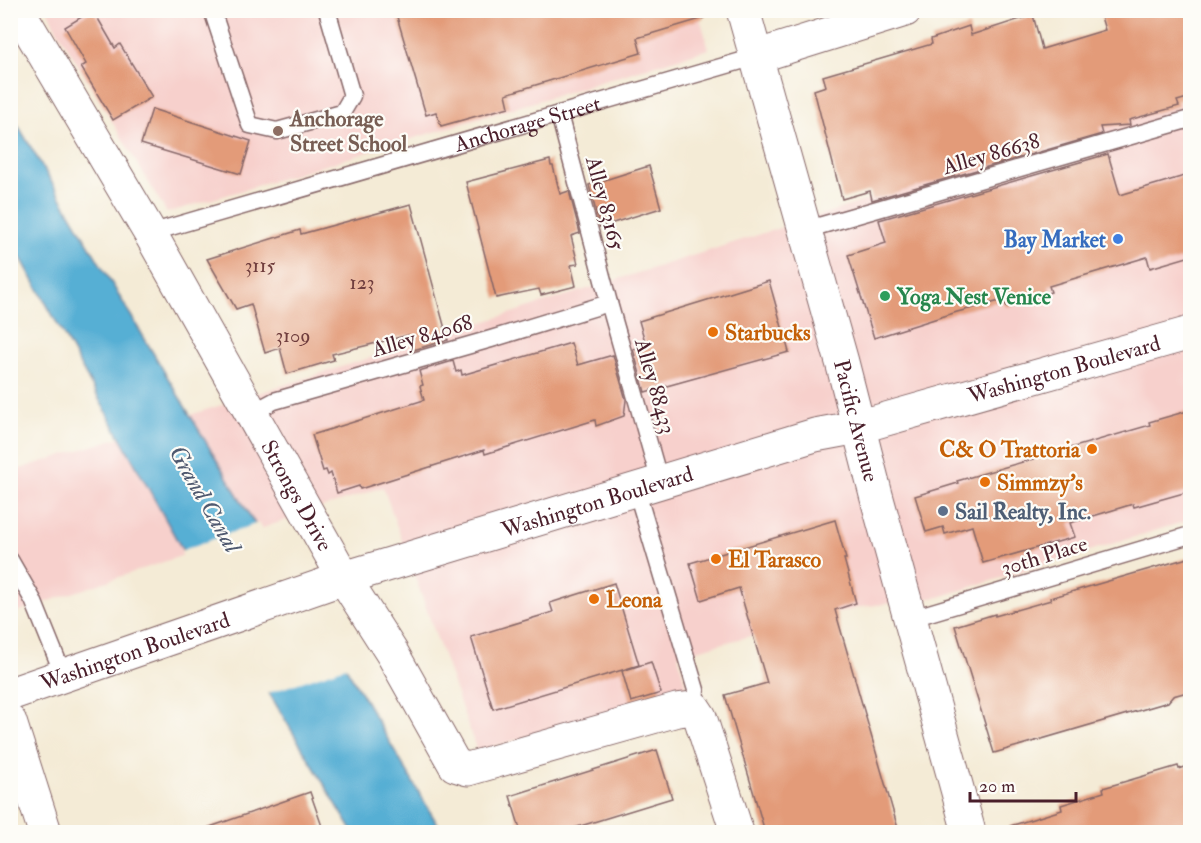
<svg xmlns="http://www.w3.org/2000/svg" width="1201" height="843" font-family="'IM FELL Double Pica',serif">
	<rect width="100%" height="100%" fill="#fdfcf7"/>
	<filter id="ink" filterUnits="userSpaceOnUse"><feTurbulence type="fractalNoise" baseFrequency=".0167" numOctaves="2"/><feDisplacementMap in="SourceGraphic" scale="12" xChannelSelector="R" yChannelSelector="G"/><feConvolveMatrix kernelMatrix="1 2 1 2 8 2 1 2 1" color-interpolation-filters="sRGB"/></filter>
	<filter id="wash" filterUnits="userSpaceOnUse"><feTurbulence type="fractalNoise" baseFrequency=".008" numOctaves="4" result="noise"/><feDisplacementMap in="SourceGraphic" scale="24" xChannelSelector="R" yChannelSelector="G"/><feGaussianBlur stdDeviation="1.35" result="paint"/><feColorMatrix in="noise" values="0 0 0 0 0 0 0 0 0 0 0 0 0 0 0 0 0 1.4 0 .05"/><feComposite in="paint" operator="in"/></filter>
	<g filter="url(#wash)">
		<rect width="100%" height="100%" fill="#f4ebd6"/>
		<!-- built -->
		<g fill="#f7d0cc">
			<path d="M 48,11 L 698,11 L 709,49 L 167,213 L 54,25 Z"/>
			<path d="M 1190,98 L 1190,520 L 939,597 L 861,607 L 678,655 L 687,691 L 477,751 L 383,487 L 11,614 L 10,472 Z"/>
		</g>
		<!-- water -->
		<path fill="#56afd4" stroke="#506780" stroke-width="1.5" d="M 10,112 L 250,516 L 347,669 L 442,832 L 353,832 L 182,549 L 11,240 Z"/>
		<!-- pier -->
		<path fill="#f4ebd6" d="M 258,523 L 349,666 L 266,694 L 180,551 Z"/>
		<g id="blocks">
			<!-- building -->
			<g fill="#e39b79">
				<path d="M 93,10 L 115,48 L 120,44 L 152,97 L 113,120 L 81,67 L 86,64 L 65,27 Z"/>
				<path d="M 395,10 L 702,10 L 704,18 L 637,38 L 641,53 L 506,94 L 509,107 L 441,126 L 436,112 L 426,115 Z"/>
				<path d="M 1099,10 L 1191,10 L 1191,97 L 1177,101 L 1179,106 L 1129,120 L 1130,125 L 1100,127 L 1102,134 L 872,200 L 870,191 L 842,199 L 814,90 L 826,86 L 823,76 L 932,44 L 931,39 L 969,26 L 971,35 L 1033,15 L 1042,49 L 1105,30 Z"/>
				<path d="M 152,109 L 251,141 L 241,174 L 141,144 Z"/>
				<path d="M 1108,154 L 1120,195 L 1191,174 L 1191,256 L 1150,268 L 1147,257 L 1049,286 L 1051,292 L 1006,307 L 1004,300 L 957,312 L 874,338 L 848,255 L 886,243 L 879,220 Z"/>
				<path d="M 550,160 L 551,166 L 553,166 L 560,194 L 569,191 L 580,233 L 571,236 L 578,264 L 571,265 L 576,286 L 541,295 L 539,289 L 496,298 L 466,182 Z"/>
				<path d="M 649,166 L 661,208 L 600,227 L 589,185 Z"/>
				<path d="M 411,204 L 448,340 L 413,350 L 409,335 L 332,354 L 334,360 L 287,374 L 280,348 L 265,353 L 251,304 L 236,309 L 207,259 L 300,230 L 301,234 Z"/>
				<path d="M 769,281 L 789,352 L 645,392 L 633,349 L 646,345 L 639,321 Z"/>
				<path d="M 571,343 L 578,365 L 613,355 L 626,400 L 624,416 L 596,426 L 595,420 L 485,454 L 484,450 L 360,489 L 359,486 L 337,493 L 331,473 L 328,475 L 326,470 L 323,471 L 312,435 L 424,400 L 420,386 L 423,385 L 419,371 L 453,361 L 456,372 L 461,370 L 462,375 Z"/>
				<path d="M 1191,410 L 1191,491 L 1134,507 L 1133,504 L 1070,523 L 1075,537 L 983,563 L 972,526 L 945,534 L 943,527 L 926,532 L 915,496 L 958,483 L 957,481 L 1150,425 L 1149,422 Z"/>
				<path d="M 835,520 L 846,559 L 844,559 L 856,603 L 835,610 L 899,832 L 765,832 L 725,695 L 767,683 L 739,588 L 701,600 L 690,563 Z"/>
				<path d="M 1191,557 L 1191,691 L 1173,696 L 1168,702 L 994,753 L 955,626 L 995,614 L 995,616 L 1051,600 L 1050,598 Z"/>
				<path d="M 614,583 L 639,665 L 493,709 L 471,637 L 553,612 L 550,603 Z"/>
				<path d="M 651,662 L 661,693 L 631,702 L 622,671 Z"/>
				<path d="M 657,750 L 672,798 L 561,832 L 521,832 L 510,796 Z"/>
				<path d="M 1191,765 L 1191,832 L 1011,832 L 1010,826 L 1062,810 L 1061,805 L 1104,792 L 1103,788 L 1178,766 L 1179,769 Z"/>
				<path d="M 310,792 L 324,832 L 208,832 L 207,828 Z"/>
			</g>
		</g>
	</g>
	<g filter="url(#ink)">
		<use href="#blocks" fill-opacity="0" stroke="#866667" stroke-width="1.5"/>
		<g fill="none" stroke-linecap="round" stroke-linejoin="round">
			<!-- lane casing -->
			<g stroke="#866667" stroke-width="19">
				<g id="lane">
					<path d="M 212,10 L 250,125 L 277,131 L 342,113 L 352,96 L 327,10"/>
					<path d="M 559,114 L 609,303 L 660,482"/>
					<path d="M 805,230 L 1190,119"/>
					<path id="s1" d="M 150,233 L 755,57"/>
					<path d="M 250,414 L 274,401 L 491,339 L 609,303"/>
					<path d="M 636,489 L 696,690 L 694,708"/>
					<path d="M 10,560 L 33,600 L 63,674"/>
					<path d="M 909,619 L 1190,535"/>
				</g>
			</g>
			<!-- street casing -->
			<g stroke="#866667" stroke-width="35">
				<g id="street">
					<path id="s2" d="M 18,10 L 150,233 L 344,578 L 392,653 L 455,765 L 468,769 L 677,710 L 694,708 L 700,717 L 737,832"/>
					<path d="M 755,57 L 905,10"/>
					<path id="s3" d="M 858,427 L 1190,333"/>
					<path d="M 10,722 L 45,832"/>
				</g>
			</g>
			<!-- secondary casing -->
			<g stroke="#866667" stroke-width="35">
				<g id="secondary">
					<path id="s4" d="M 743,10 L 842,362 L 876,495 L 969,832"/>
					<path id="s5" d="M 10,694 L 344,578 L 815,435 L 858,427"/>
				</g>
			</g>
			<!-- lane -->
			<use href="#lane" stroke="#fff" stroke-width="16"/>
			<!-- street -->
			<use href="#street" stroke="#fff" stroke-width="33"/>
			<!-- secondary -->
			<use href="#secondary" stroke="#fff" stroke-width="33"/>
		</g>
	</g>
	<!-- markers -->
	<circle fill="#8d6e63" stroke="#fdfcf7" stroke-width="2" cx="278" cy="131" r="6"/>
	<circle fill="#3f7fe0" stroke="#fdfcf7" stroke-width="2" cx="1118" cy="239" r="6"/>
	<circle fill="#2e9e5b" stroke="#fdfcf7" stroke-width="2" cx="885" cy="296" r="6"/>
	<g fill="#e8710a" stroke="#fdfcf7" stroke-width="2">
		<circle cx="713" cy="332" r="6"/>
		<circle cx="1092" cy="449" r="6"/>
		<circle cx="985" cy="482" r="6"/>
		<circle cx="716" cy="559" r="6"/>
		<circle cx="594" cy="599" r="6"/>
	</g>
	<circle fill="#5c6f8a" stroke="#fdfcf7" stroke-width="2" cx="943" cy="511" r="6"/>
	<g text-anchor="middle" stroke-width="4.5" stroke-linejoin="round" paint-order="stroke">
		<!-- number labels -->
		<g font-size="20" fill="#703e3e">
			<text x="260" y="272">3115</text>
			<text x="362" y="289">123</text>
			<text x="293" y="342">3109</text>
		</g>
		<!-- education labels -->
		<g font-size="22" font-weight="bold" fill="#785e54" stroke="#fdfcf7" text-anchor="start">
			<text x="290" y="126">Anchorage<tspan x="290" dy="25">Street School</tspan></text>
		</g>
		<!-- street labels -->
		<g font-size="22" fill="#4a1f2b" stroke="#fdfcf7">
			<text dy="8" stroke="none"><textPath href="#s1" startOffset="393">Anchorage Street</textPath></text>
			<text transform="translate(991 153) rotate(-16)" y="8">Alley 86638</text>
			<text transform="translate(606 203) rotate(75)" y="8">Alley 83165</text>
			<text transform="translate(422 335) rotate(-16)" y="8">Alley 84068</text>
			<text dy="8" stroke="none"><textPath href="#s3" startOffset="214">Washington Boulevard</textPath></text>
			<text transform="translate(656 386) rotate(74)" y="8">Alley 88433</text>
			<text dy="8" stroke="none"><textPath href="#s4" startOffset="426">Pacific Avenue</textPath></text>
			<text dy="8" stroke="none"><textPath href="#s2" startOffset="560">Strongs Drive</textPath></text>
			<text dy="8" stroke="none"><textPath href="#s5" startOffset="618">Washington Boulevard</textPath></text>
			<text transform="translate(1044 555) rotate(-17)" y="8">30th Place</text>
			<text dy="8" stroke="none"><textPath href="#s5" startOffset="132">Washington Boulevard</textPath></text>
		</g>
		<!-- shop labels -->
		<g font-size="22" font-weight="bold" fill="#366cbe" stroke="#fdfcf7" text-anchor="end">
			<text x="1106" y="247">Bay Market</text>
		</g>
		<!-- leisure labels -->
		<g font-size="22" font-weight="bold" fill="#27864d" stroke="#fdfcf7" text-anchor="start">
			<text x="897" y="304">Yoga Nest Venice</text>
		</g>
		<!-- food labels -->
		<g font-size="22" font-weight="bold" fill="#c56008" stroke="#fdfcf7" text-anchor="start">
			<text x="725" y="340">Starbucks</text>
			<text x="1080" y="457" text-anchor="end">C&amp; O Trattoria</text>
			<text x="997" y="490">Simmzy's</text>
			<text x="728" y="567">El Tarasco</text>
			<text x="606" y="607">Leona</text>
		</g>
		<!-- service labels -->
		<g font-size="22" font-weight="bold" fill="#4e5e75" stroke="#fdfcf7" text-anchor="start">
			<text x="955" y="519">Sail Realty, Inc.</text>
		</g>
		<!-- water labels -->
		<g font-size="24" font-style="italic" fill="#4f596f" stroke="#fdfcf7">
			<text transform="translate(205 499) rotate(60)" y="8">Grand Canal</text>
		</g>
	</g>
	<!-- margin -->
	<rect width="1201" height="843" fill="none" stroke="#fdfcf7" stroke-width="36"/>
	<!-- scale -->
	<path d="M970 792v9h106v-9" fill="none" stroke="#4a1f2b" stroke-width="3"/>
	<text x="979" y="792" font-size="18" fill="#4a1f2b" stroke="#fdfcf7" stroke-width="4.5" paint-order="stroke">20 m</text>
</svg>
